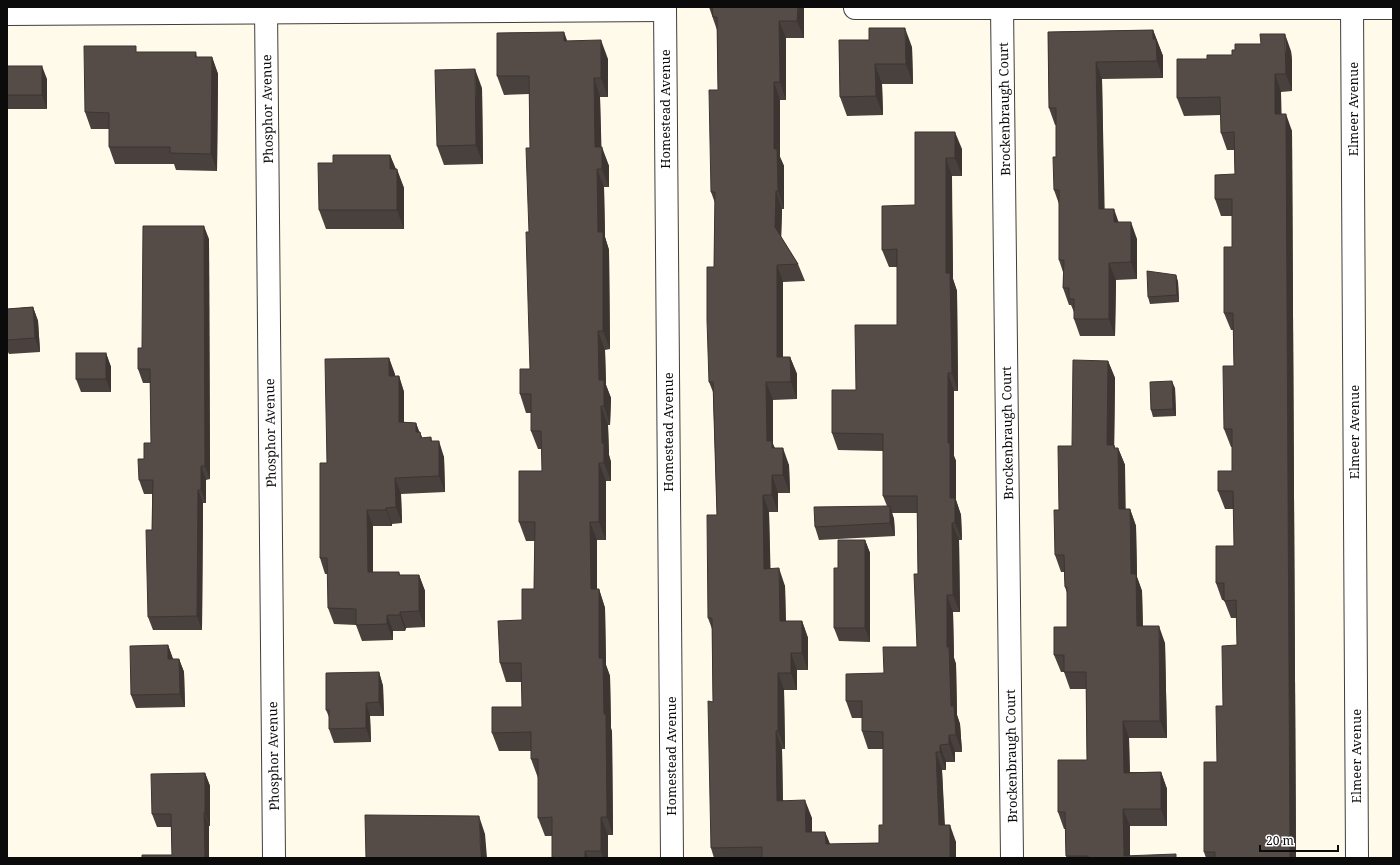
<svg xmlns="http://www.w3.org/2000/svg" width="1400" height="865" font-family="'Noto Serif',serif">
	<rect width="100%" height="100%" fill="#fffaea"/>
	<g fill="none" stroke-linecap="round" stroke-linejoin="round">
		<!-- street casing -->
		<g stroke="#3e3e3e" stroke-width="24">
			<g id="street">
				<path d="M 266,7 L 274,858"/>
				<path d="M 665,7 L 672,858"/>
				<path d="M 1002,7 L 1012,858"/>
				<path d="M 1352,7 L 1357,858"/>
				<path d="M 855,8 L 1393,8"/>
				<path d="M 7,14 L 665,10"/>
			</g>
		</g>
		<!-- street -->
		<use href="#street" stroke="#fff" stroke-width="22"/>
	</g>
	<!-- wall -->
	<g fill="#49413d">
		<path d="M 709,7 L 804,7 L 804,38 L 786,38 L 786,100 L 780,100 L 780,157 L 784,166 L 784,209 L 782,209 L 781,237 L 798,264 L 805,281 L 783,282 L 783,357 L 790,357 L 797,374 L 797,399 L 773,400 L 773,444 L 775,448 L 789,465 L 790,493 L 778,493 L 778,512 L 769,512 L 770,569 L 785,586 L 786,621 L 802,621 L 808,638 L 808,670 L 797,670 L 797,690 L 784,690 L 785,749 L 782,749 L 783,800 L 812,818 L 812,832 L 825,832 L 830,844 L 879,843 L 883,825 L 883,749 L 868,749 L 862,731 L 862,718 L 852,718 L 846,701 L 884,673 L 917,647 L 918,574 L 917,513 L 892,513 L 894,519 L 895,536 L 819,540 L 815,527 L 887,506 L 883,496 L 883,451 L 838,450 L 832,433 L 856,390 L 897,325 L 897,267 L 889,267 L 882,250 L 915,205 L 915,132 L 962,149 L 962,176 L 952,176 L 952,211 L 953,279 L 957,291 L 958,391 L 954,391 L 954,456 L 956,461 L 956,500 L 961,515 L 962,540 L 959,540 L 960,612 L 953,612 L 954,658 L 956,664 L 957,715 L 960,724 L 962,752 L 955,752 L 955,762 L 946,762 L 946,770 L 942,770 L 945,825 L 956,842 L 956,858 L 714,858 L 711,848 L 713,702 L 712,629 L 708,618 L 717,515 L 713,392 L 709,382 L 714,267 L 715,203 L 711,192 L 718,90 L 717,30 Z"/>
		<path d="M 1153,30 L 1163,56 L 1163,78 L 1102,79 L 1104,209 L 1137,239 L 1137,279 L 1116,280 L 1115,336 L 1080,336 L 1074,319 L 1074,312 L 1071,305 L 1069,305 L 1063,288 L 1063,272 L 1059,260 L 1059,204 L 1054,190 L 1056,157 L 1056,125 L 1055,125 L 1049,108 L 1048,32 Z"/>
		<path d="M 839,40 L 912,47 L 913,84 L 882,84 L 883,115 L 847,116 L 840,97 Z"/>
		<path d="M 567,41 L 608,59 L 608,97 L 600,97 L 601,147 L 609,166 L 609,187 L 604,187 L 605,237 L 609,250 L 610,349 L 605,350 L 606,385 L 611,398 L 610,425 L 608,425 L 609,455 L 611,462 L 611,481 L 606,481 L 606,540 L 597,540 L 597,589 L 599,589 L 605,608 L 606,665 L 610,676 L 611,728 L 612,732 L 613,835 L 608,835 L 608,858 L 552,858 L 552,836 L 545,836 L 538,818 L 538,778 L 531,759 L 531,751 L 499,751 L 492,733 L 522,707 L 522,682 L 506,682 L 500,663 L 522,620 L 534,589 L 535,541 L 526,541 L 519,522 L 542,471 L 542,449 L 538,449 L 531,431 L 531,413 L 526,413 L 520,394 L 530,369 L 529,232 L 530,148 L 529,94 L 504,95 L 497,76 Z"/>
		<path d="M 1291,51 L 1292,61 L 1292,91 L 1281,92 L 1281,114 L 1292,131 L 1296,858 L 1206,858 L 1204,852 L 1217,762 L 1223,706 L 1237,645 L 1237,618 L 1231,618 L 1224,600 L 1222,600 L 1216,583 L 1234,546 L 1234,509 L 1225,509 L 1218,491 L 1232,471 L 1232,447 L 1231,447 L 1224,429 L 1234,366 L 1233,330 L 1231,330 L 1224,313 L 1232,247 L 1232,216 L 1221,216 L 1215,199 L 1235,174 L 1234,150 L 1227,150 L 1221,133 L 1221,115 L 1184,116 L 1177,98 L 1207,59 L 1232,55 Z"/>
		<path d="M 138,52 L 196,52 L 197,57 L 212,57 L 218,74 L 217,171 L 176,170 L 174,164 L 115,164 L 109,147 L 109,129 L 91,129 L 85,112 Z"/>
		<path d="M 7,66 L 47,79 L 47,109 L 8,109 L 7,105 Z"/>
		<path d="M 482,88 L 483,164 L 444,165 L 437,146 Z"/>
		<path d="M 390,155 L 396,169 L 404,188 L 404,229 L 326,229 L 319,210 L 333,163 Z"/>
		<path d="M 209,239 L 210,479 L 206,480 L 206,503 L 203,503 L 202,630 L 153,630 L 148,617 L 152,530 L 152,494 L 144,494 L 139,480 L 144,459 L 151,443 L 150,383 L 143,383 L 138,369 L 142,348 Z"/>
		<path d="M 1176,275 L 1178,282 L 1179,302 L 1150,304 L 1148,297 Z"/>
		<path d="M 33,307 L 38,321 L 40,352 L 9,354 L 7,350 L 7,309 Z"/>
		<path d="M 106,353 L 111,367 L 111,392 L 81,392 L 76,379 Z"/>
		<path d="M 389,358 L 395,376 L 399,376 L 404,392 L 404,422 L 416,423 L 419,432 L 420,432 L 422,438 L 431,437 L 432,441 L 444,457 L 445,492 L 401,494 L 402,523 L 392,524 L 392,526 L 373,526 L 373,572 L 399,572 L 400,575 L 419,575 L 425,591 L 425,627 L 406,628 L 405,631 L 393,631 L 393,640 L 362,641 L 356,625 L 334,624 L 328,608 L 328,574 L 325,574 L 320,558 L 327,463 Z"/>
		<path d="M 1108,361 L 1115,378 L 1114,445 L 1115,448 L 1118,448 L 1125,465 L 1125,509 L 1130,509 L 1136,526 L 1137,577 L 1142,591 L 1143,626 L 1165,643 L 1167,738 L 1129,738 L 1130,772 L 1161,772 L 1167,789 L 1167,826 L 1130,826 L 1130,856 L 1177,858 L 1067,858 L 1066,856 L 1065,829 L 1064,829 L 1058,812 L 1087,760 L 1086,689 L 1070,689 L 1064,672 L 1061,672 L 1054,655 L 1067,627 L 1067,593 L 1065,587 L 1064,572 L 1061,572 L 1055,555 L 1059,510 Z"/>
		<path d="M 1175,388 L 1176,416 L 1153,417 L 1151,410 Z"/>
		<path d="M 865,540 L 870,553 L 870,642 L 839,641 L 834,628 L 838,568 Z"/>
		<path d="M 168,645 L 173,659 L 179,659 L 184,672 L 185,707 L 136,708 L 131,695 Z"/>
		<path d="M 379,672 L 383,686 L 384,716 L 370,716 L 371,742 L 334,743 L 329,729 L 329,717 L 326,710 Z"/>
		<path d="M 205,773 L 210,786 L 210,826 L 209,826 L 209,858 L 142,858 L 172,855 L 171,827 L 157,827 L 152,814 Z"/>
	</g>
	<!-- shaded-wall -->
	<g fill="#3c3532">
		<path d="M 798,7 L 804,7 L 804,38 L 797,21 Z"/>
		<path d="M 779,21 L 786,38 L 786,100 L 780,82 Z"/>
		<path d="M 905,28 L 912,47 L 913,84 L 906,64 Z"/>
		<path d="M 1153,30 L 1163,56 L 1163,78 L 1157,61 L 1153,39 Z"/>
		<path d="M 564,32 L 571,51 L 564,41 Z"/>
		<path d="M 1285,34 L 1291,51 L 1292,61 L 1292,91 L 1286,74 Z"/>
		<path d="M 601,40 L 608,59 L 608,97 L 601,78 Z"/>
		<path d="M 212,57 L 218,74 L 217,171 L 211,154 Z"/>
		<path d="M 1096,62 L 1102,79 L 1105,226 L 1099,209 Z"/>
		<path d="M 875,64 L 882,84 L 883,115 L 876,96 Z"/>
		<path d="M 42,66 L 47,79 L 47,109 L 42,95 Z"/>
		<path d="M 475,69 L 482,88 L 483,164 L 476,145 Z"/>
		<path d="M 1275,74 L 1281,92 L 1282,131 L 1275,114 Z"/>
		<path d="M 594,78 L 600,97 L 602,166 L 595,147 Z"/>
		<path d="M 774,82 L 780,100 L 780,157 L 784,166 L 784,209 L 778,191 L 774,149 Z"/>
		<path d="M 1286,114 L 1292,131 L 1296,858 L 1290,858 Z"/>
		<path d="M 955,132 L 962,149 L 962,176 L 955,158 Z"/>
		<path d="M 602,147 L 609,166 L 609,187 L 602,169 Z"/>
		<path d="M 390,155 L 397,173 L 397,169 L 404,188 L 404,229 L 397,210 L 390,169 Z"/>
		<path d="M 946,158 L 952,176 L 953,279 L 957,291 L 958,391 L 952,373 L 946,273 Z"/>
		<path d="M 597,169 L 604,187 L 605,237 L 609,250 L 610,349 L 603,331 L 598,232 Z"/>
		<path d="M 776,191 L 782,209 L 781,244 L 775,227 Z"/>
		<path d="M 1114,209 L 1120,226 L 1114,222 Z"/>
		<path d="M 1131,222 L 1137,239 L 1137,279 L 1131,262 Z"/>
		<path d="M 204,226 L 209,239 L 210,479 L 205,466 Z"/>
		<path d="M 1109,263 L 1116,280 L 1115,336 L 1109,319 Z"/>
		<path d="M 777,265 L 783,282 L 783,374 L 777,357 Z"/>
		<path d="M 1176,275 L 1178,282 L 1179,302 L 1177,295 Z"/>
		<path d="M 33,307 L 38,321 L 40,352 L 35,338 Z"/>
		<path d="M 598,331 L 605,350 L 606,385 L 611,398 L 610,425 L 604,406 L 599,380 Z"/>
		<path d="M 106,353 L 111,367 L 111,392 L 106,379 Z"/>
		<path d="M 790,357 L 797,374 L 797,399 L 791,382 Z"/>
		<path d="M 389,358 L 395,374 L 395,392 L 389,376 Z"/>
		<path d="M 1108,361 L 1115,378 L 1114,462 L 1107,445 Z"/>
		<path d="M 948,373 L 954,391 L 954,456 L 956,461 L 956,500 L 961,515 L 962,540 L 955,523 L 950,498 L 948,443 Z"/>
		<path d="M 399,376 L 404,392 L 404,438 L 399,422 Z"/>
		<path d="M 1172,381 L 1175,388 L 1176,416 L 1173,409 Z"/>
		<path d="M 766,382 L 773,400 L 773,444 L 778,458 L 767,441 Z"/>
		<path d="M 601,406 L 608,425 L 609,455 L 611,462 L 611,481 L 604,463 L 602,443 Z"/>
		<path d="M 416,423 L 421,436 L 420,432 L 426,448 L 416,432 Z"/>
		<path d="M 439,441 L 444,457 L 445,492 L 439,476 Z"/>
		<path d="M 1114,445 L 1119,458 L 1118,448 L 1125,465 L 1126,526 L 1119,509 Z"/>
		<path d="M 783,448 L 789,465 L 790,493 L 783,475 Z"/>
		<path d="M 599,463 L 606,481 L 606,540 L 599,522 Z"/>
		<path d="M 201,466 L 206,480 L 206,503 L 201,490 Z"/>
		<path d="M 772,475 L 778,493 L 778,512 L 772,495 Z"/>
		<path d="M 395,478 L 401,494 L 402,523 L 396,507 Z"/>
		<path d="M 198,490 L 203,503 L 202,630 L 197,616 Z"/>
		<path d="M 763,495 L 769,512 L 771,586 L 764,569 Z"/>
		<path d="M 890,506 L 894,519 L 895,536 L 890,523 Z"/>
		<path d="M 386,508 L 392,524 L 392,526 L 386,510 Z"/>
		<path d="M 1130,509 L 1136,526 L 1137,577 L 1142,591 L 1143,643 L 1137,626 L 1131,574 Z"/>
		<path d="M 367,510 L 373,526 L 373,588 L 368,572 Z"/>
		<path d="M 590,522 L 597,540 L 597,608 L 591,589 Z"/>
		<path d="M 952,523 L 959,540 L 960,612 L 953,595 Z"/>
		<path d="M 865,540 L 870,553 L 870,642 L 865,628 Z"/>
		<path d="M 779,568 L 785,586 L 786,639 L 780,621 Z"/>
		<path d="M 419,575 L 425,591 L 425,627 L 419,611 Z"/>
		<path d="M 599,589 L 605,608 L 606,665 L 610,676 L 611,728 L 612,732 L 613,835 L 607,817 L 604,714 L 599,658 Z"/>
		<path d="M 947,595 L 953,612 L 954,658 L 956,664 L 957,715 L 960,724 L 962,752 L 956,735 L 951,706 L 947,647 Z"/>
		<path d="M 400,612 L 406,628 L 405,631 L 400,615 Z"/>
		<path d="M 387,615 L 393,631 L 393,640 L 387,624 Z"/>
		<path d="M 802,621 L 808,638 L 808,670 L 802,653 Z"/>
		<path d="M 1159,626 L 1165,643 L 1167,738 L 1160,721 Z"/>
		<path d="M 168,645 L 173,659 L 168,659 Z"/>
		<path d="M 791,653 L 797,670 L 797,690 L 791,673 Z"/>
		<path d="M 179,659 L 184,672 L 185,707 L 180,694 Z"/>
		<path d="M 379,672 L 383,686 L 384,716 L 379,702 Z"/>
		<path d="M 778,673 L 784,690 L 785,749 L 778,731 Z"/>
		<path d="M 366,703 L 370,716 L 371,742 L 366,728 Z"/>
		<path d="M 1123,721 L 1129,738 L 1130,790 L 1124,773 Z"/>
		<path d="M 776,731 L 782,749 L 783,818 L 777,801 Z"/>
		<path d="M 949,735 L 955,752 L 955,762 L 949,744 Z"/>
		<path d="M 940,745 L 946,762 L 946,770 L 940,752 Z"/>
		<path d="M 936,752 L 942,770 L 945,842 L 939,825 Z"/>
		<path d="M 1161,772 L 1167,789 L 1167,826 L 1161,809 Z"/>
		<path d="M 205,773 L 210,786 L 210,826 L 205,813 Z"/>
		<path d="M 805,800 L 812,818 L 812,850 L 806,832 Z"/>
		<path d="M 1123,809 L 1130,826 L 1130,858 L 1124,856 Z"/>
		<path d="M 204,813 L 209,826 L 209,858 L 205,858 Z"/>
		<path d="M 479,816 L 485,834 L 487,858 L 481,858 Z"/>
		<path d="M 601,817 L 608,835 L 608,858 L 603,858 L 601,851 Z"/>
		<path d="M 950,825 L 956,842 L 956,858 L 950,858 Z"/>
		<path d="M 825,832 L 832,849 L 826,844 Z"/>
		<path d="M 585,851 L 588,858 L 585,858 Z"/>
	</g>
	<!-- building -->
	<g fill="#554c47" stroke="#3c3532">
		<path d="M 712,7 L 798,7 L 797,21 L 779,21 L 780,82 L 774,82 L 774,149 L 777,149 L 778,191 L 776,191 L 775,227 L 798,264 L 777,265 L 777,357 L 790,357 L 791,382 L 766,382 L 767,441 L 772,441 L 772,448 L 783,448 L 783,475 L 772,475 L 772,495 L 763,495 L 764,569 L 779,568 L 780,621 L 802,621 L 802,653 L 791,653 L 791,673 L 778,673 L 778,731 L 776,731 L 777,801 L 805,800 L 806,832 L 825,832 L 826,844 L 879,843 L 879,825 L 883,825 L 883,732 L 862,731 L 862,701 L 846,701 L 846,674 L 884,673 L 883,647 L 917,647 L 914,574 L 918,574 L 917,496 L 883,496 L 883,434 L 832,433 L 832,390 L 856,390 L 855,325 L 897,325 L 897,249 L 882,250 L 882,206 L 915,205 L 915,132 L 955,132 L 955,158 L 946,158 L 946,273 L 950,273 L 952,373 L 948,373 L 948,443 L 950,443 L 950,498 L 955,498 L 955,523 L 952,523 L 953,595 L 947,595 L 947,647 L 949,647 L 951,706 L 954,706 L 956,735 L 949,735 L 949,744 L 940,745 L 940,752 L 936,752 L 939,825 L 950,825 L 950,858 L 762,858 L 762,847 L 711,848 L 708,701 L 713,702 L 712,618 L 708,618 L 707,515 L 717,515 L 713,382 L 709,382 L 707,320 L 707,267 L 714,267 L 715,192 L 711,192 L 709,90 L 718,90 L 717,17 L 713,17 Z"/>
		<path d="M 869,28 L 905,28 L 906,64 L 875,64 L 876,96 L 840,97 L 839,40 L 869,40 Z"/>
		<path d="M 1153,30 L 1153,39 L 1156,39 L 1157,61 L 1096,62 L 1099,209 L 1114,209 L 1114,222 L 1131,222 L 1131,262 L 1109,263 L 1109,319 L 1074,319 L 1074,299 L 1069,299 L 1069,288 L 1063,288 L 1064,260 L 1059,260 L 1059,190 L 1054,190 L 1053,157 L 1056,157 L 1056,108 L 1049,108 L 1048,32 Z"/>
		<path d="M 564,32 L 564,41 L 601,40 L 601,78 L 594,78 L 595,147 L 602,147 L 602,169 L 597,169 L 598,232 L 603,232 L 603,331 L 598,331 L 599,380 L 604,380 L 604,406 L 601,406 L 602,443 L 604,444 L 604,463 L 599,463 L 599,522 L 590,522 L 591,589 L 599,589 L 599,658 L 603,658 L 604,714 L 606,714 L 607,817 L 601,817 L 601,851 L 585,851 L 585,858 L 552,858 L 552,817 L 538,818 L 538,759 L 531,759 L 531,732 L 492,733 L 492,707 L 522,707 L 521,663 L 500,663 L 498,621 L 522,620 L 522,589 L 534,589 L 535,522 L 519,522 L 519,471 L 542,471 L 541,431 L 531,431 L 531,394 L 520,394 L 520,369 L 530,369 L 526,232 L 529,232 L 526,148 L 530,148 L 529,76 L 497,76 L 497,33 Z"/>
		<path d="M 1260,34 L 1285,34 L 1285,44 L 1286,74 L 1275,74 L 1275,114 L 1286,114 L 1290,858 L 1215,858 L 1215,852 L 1204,852 L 1204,762 L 1217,762 L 1216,706 L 1223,706 L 1222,646 L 1237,645 L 1236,600 L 1224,601 L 1224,583 L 1216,583 L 1216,546 L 1234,546 L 1233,491 L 1218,491 L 1218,471 L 1232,471 L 1232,429 L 1224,429 L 1223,366 L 1234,366 L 1233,313 L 1224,313 L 1224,247 L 1232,247 L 1232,199 L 1215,199 L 1215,175 L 1235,174 L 1234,132 L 1221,133 L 1220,97 L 1177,98 L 1177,59 L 1207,59 L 1207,55 L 1232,55 L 1232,50 L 1235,50 L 1235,44 L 1261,44 Z"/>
		<path d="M 84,46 L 136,46 L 136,52 L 196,52 L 195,57 L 212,57 L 211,154 L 170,153 L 170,147 L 109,147 L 109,113 L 85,112 Z"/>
		<rect x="7" y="66" width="35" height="29"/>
		<path d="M 475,69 L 476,145 L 437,146 L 435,70 Z"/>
		<path d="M 333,155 L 390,155 L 390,169 L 397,169 L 397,210 L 319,210 L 318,163 L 333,163 Z"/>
		<path d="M 143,226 L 204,226 L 205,466 L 201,466 L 201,490 L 198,490 L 197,616 L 148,617 L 146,530 L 152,530 L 153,480 L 139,480 L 138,459 L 144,459 L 144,443 L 151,443 L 150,369 L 138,369 L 138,348 L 142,348 Z"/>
		<path d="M 1147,271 L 1176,275 L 1177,295 L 1148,297 Z"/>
		<path d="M 33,307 L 35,338 L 7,340 L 7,309 Z"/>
		<rect x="76" y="353" width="30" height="26"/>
		<path d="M 389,358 L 389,376 L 399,376 L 399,422 L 416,423 L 416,432 L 420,432 L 421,438 L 431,437 L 431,441 L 439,441 L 439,476 L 395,478 L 396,507 L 386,508 L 386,510 L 367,510 L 368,572 L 399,572 L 399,575 L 419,575 L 419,611 L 400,612 L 400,615 L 387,615 L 387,624 L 356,625 L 356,609 L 328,608 L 327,558 L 320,558 L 320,463 L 327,463 L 325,359 Z"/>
		<path d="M 1073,360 L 1108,361 L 1107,445 L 1114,445 L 1114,448 L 1118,448 L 1119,509 L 1130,509 L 1131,574 L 1136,574 L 1137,626 L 1159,626 L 1160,721 L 1123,721 L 1124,773 L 1161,772 L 1161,809 L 1123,809 L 1124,856 L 1176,854 L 1176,858 L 1088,858 L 1088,856 L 1066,856 L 1065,812 L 1058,812 L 1058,760 L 1087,760 L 1086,672 L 1064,672 L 1064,655 L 1054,655 L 1054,627 L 1067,627 L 1067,587 L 1065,587 L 1064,555 L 1055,555 L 1054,510 L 1059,510 L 1058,446 L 1072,446 Z"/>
		<path d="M 1172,381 L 1173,409 L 1151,410 L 1150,382 Z"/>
		<path d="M 890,506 L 890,523 L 815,527 L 814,507 Z"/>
		<path d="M 838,540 L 865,540 L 865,628 L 834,628 L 834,568 L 838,568 Z"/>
		<path d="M 168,645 L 168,659 L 179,659 L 180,694 L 131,695 L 130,646 Z"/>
		<path d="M 379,672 L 379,702 L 366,703 L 366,728 L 329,729 L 329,710 L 326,710 L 326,673 Z"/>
		<path d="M 205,773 L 205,813 L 204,813 L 205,858 L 142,858 L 142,855 L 172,855 L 171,814 L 152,814 L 151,774 Z"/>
		<path d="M 365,815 L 479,816 L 481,858 L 366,858 Z"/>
	</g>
	<g text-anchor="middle" stroke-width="4" stroke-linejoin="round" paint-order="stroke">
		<!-- street labels -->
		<g font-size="13" fill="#0b0b0b" stroke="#fff">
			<text transform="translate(267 109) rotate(-91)" y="5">Phosphor Avenue</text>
			<text transform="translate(665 109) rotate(-90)" y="5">Homestead Avenue</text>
			<text transform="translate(1004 109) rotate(-91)" y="5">Brockenbraugh Court</text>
			<text transform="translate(1353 109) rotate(-90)" y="5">Elmeer Avenue</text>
			<text transform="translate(668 432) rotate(-90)" y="5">Homestead Avenue</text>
			<text transform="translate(1354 432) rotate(-90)" y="5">Elmeer Avenue</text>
			<text transform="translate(270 433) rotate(-91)" y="5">Phosphor Avenue</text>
			<text transform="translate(1007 433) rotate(-91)" y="5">Brockenbraugh Court</text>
			<text transform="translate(273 756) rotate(-91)" y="5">Phosphor Avenue</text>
			<text transform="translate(671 756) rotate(-90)" y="5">Homestead Avenue</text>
			<text transform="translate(1011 756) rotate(-91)" y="5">Brockenbraugh Court</text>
			<text transform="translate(1356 756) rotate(-90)" y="5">Elmeer Avenue</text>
		</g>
	</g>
	<!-- border -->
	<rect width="1400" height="865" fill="none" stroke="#0b0b0b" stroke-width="16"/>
	<!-- scale -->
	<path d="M1260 845v6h78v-6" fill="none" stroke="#0b0b0b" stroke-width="2"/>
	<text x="1266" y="845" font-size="12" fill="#0b0b0b" stroke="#ffffff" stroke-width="3" paint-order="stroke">20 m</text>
</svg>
